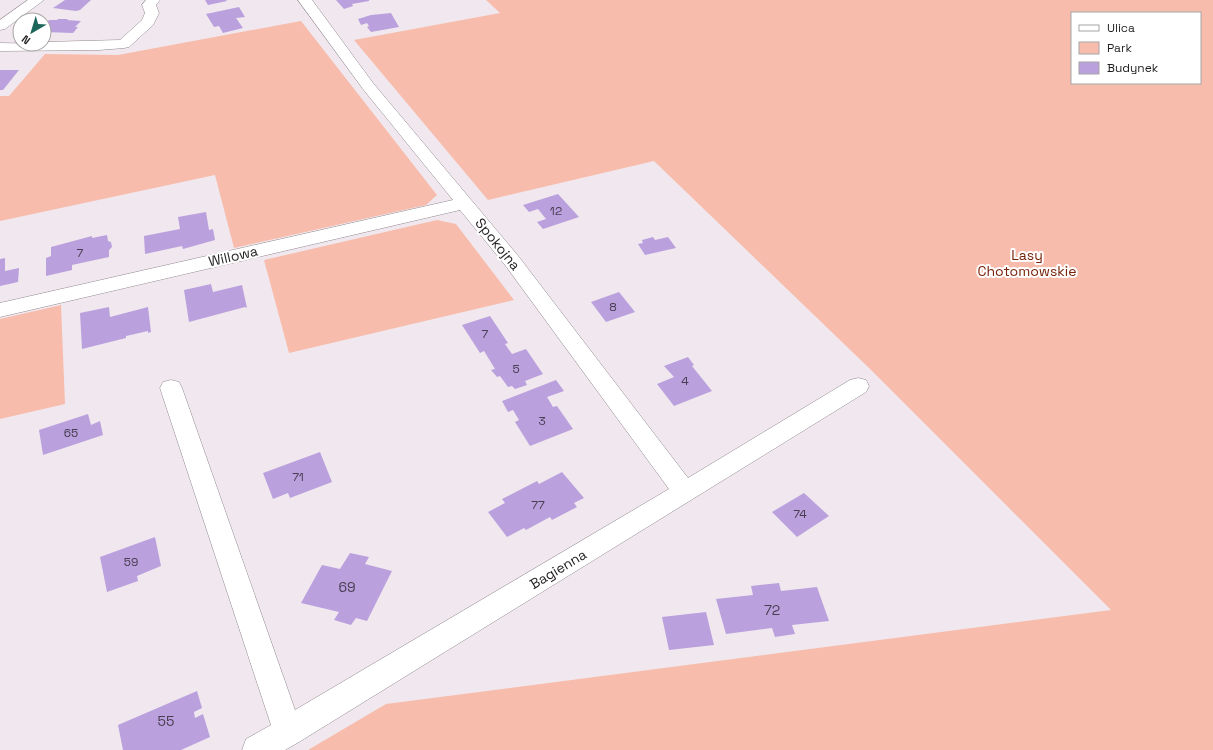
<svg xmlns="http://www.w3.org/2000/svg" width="1213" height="750" font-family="'Space Grotesk',sans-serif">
	<rect width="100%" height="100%" fill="#f0e8ee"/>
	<!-- green -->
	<g fill="#f7bcac" fill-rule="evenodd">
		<path d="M 486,0 L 1213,0 L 1213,750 L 308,750 L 386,704 L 1111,610 L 868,367 L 654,161 L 488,200 L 354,40 L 500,13 ZM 1072,13 L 1200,13 L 1200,83 L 1072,83 Z"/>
		<path d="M 301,21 L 437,195 L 426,205 L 234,248 L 215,175 L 0,221 L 0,96 L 9,96 L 45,54 L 118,55 Z"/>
		<path d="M 437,220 L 456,224 L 514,300 L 289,353 L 264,260 Z"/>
		<path d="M 61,305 L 65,404 L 0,419 L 0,319 Z"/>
	</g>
	<!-- building -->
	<g fill="#bba0de">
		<path d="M 65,0 L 91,0 L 80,10 L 76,11 L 53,8 Z"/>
		<path d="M 205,0 L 226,0 L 227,1 L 208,5 Z"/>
		<path d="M 336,0 L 369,0 L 369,1 L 352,4 L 353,6 L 344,9 Z"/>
		<path d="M 239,7 L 245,17 L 236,18 L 243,28 L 223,33 L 219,26 L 214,27 L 206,14 Z"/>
		<path d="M 391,13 L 399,27 L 371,32 L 367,27 L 369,26 L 367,23 L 361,25 L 358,19 L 371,15 Z"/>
		<path d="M 58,19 L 68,19 L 67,20 L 81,21 L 75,27 L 78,27 L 73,33 L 44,32 L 44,25 L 49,20 L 57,20 Z"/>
		<path d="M 0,70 L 19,70 L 3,90 L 0,90 Z"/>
		<path d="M 558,194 L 579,217 L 543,229 L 537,222 L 546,219 L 538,209 L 529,212 L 523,205 Z"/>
		<path d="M 206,212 L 209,230 L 213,229 L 215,240 L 183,249 L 182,246 L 145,254 L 144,236 L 180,229 L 178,217 Z"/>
		<path d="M 107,235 L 108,241 L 111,242 L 112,247 L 109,250 L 109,257 L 72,265 L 72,270 L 46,276 L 46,258 L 51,256 L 51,247 L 92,236 L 92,238 Z"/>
		<path d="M 653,237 L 655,240 L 668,237 L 676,248 L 645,255 L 638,244 L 643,243 L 642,240 Z"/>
		<path d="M 5,258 L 5,271 L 19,268 L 18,282 L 0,286 L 0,259 Z"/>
		<path d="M 211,284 L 213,292 L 242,285 L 247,308 L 245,307 L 189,322 L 184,290 Z"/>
		<path d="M 619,292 L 635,312 L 606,322 L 591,302 Z"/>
		<path d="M 109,307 L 110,317 L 148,307 L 151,332 L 148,333 L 148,331 L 126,336 L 126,338 L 82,349 L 80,313 Z"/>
		<path d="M 490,316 L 508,343 L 505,344 L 512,354 L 526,349 L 543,374 L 525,381 L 527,385 L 515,389 L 512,386 L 508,387 L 500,376 L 497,377 L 491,370 L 495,369 L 484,351 L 480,353 L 462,325 Z"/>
		<path d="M 688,357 L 694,365 L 692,366 L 712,391 L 674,406 L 657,384 L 674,377 L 664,366 Z"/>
		<path d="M 556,380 L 564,391 L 547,397 L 553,407 L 557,406 L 573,429 L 530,446 L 515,422 L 519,420 L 513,410 L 508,412 L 502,401 Z"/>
		<path d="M 88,414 L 91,425 L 100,421 L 103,435 L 43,455 L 39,430 Z"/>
		<path d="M 320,452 L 332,482 L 290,498 L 288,493 L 273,499 L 263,473 Z"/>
		<path d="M 562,472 L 584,498 L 574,503 L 577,507 L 552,520 L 550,517 L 526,530 L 524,528 L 507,537 L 488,512 L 505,503 L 502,499 L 537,481 L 539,484 Z"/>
		<path d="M 804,493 L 829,516 L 797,537 L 772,512 Z"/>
		<path d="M 155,537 L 161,566 L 137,576 L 138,581 L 107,592 L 100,557 Z"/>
		<path d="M 350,553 L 369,557 L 365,564 L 392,571 L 367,621 L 356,618 L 351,625 L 334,620 L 339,612 L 301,603 L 322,565 L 340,569 Z"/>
		<path d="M 779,583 L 781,591 L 817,587 L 829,621 L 792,625 L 795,634 L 775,637 L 772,628 L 726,634 L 716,599 L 753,595 L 751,586 Z"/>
		<path d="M 706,612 L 714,645 L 669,650 L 662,617 Z"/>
		<path d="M 197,691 L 202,708 L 194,712 L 195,718 L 203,714 L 210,737 L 181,750 L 123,750 L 118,725 Z"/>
	</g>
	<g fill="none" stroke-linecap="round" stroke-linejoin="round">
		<!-- minor casing -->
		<g stroke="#90898e" stroke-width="1">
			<g id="minor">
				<path d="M 28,0 L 44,0 L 5,29 L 0,30 L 0,20 Z"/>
				<path d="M 146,0 L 160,0 L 156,5 L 159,13 L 153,25 L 129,47 L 124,48 L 99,50 L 0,51 L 0,43 L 44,44 L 44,42 L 120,40 L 142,20 L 145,13 L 142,5 Z"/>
				<path d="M 298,0 L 312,0 L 373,83 L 519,257 L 688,478 L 850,380 L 858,378 L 866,380 L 869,386 L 866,392 L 299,742 L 285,750 L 242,750 L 246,739 L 271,725 L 160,388 L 163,382 L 171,380 L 179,382 L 182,388 L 295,710 L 669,489 L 505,265 L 460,210 L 0,317 L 0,303 L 453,200 L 363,89 Z"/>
			</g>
		</g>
		<!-- minor -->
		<use href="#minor" fill="#fff" fill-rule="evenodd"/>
	</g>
	<g text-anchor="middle" stroke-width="4" stroke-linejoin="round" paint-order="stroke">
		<!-- number labels -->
		<g font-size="12" fill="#483e50">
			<text x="556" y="215">12</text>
			<text x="80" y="257">7</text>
			<text x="613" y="311">8</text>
			<text x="485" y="338">7</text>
			<text x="516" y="373">5</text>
			<text x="685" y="385">4</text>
			<text x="542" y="425">3</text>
			<text x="71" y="437">65</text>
			<text x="298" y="481">71</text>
			<text x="538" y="509">77</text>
			<text x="800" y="518">74</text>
			<text x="131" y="566">59</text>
		</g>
		<!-- street labels -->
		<g font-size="14" fill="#211e20" stroke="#fff">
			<text transform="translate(498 244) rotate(51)" y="5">Spokojna</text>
			<text transform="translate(233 256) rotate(-13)" y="5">Willowa</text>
			<text transform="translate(558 569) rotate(-31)" y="5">Bagienna</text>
		</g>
		<!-- park labels -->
		<g font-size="14" fill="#772209" stroke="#fff">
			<text x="1027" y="260">Lasy<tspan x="1027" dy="16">Chotomowskie</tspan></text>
		</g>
		<!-- near-number labels -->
		<g font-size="14" fill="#483e50">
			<text x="347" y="592">69</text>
			<text x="772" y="615">72</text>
			<text x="166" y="726">55</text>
		</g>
	</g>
	<!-- legend -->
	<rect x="1071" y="12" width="130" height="72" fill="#ffffff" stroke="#a6a5a6"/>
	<rect x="1079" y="25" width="20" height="6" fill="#ffffff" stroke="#a6a5a6"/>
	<text x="1107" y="32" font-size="12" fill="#211e20">Ulica</text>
	<rect x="1079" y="42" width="20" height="12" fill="#f7bcac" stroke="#a6a5a6"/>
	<text x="1107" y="52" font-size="12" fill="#211e20">Park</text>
	<rect x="1079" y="62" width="20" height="12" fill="#bba0de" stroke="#a6a5a6"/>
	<text x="1107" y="72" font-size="12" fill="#211e20">Budynek</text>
	<!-- north arrow -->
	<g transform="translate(32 32) rotate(218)"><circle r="19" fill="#ffffff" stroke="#a6a5a6"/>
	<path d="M0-3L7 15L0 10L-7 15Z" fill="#1d665c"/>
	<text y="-6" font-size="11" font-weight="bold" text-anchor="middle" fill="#211e20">N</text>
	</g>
</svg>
